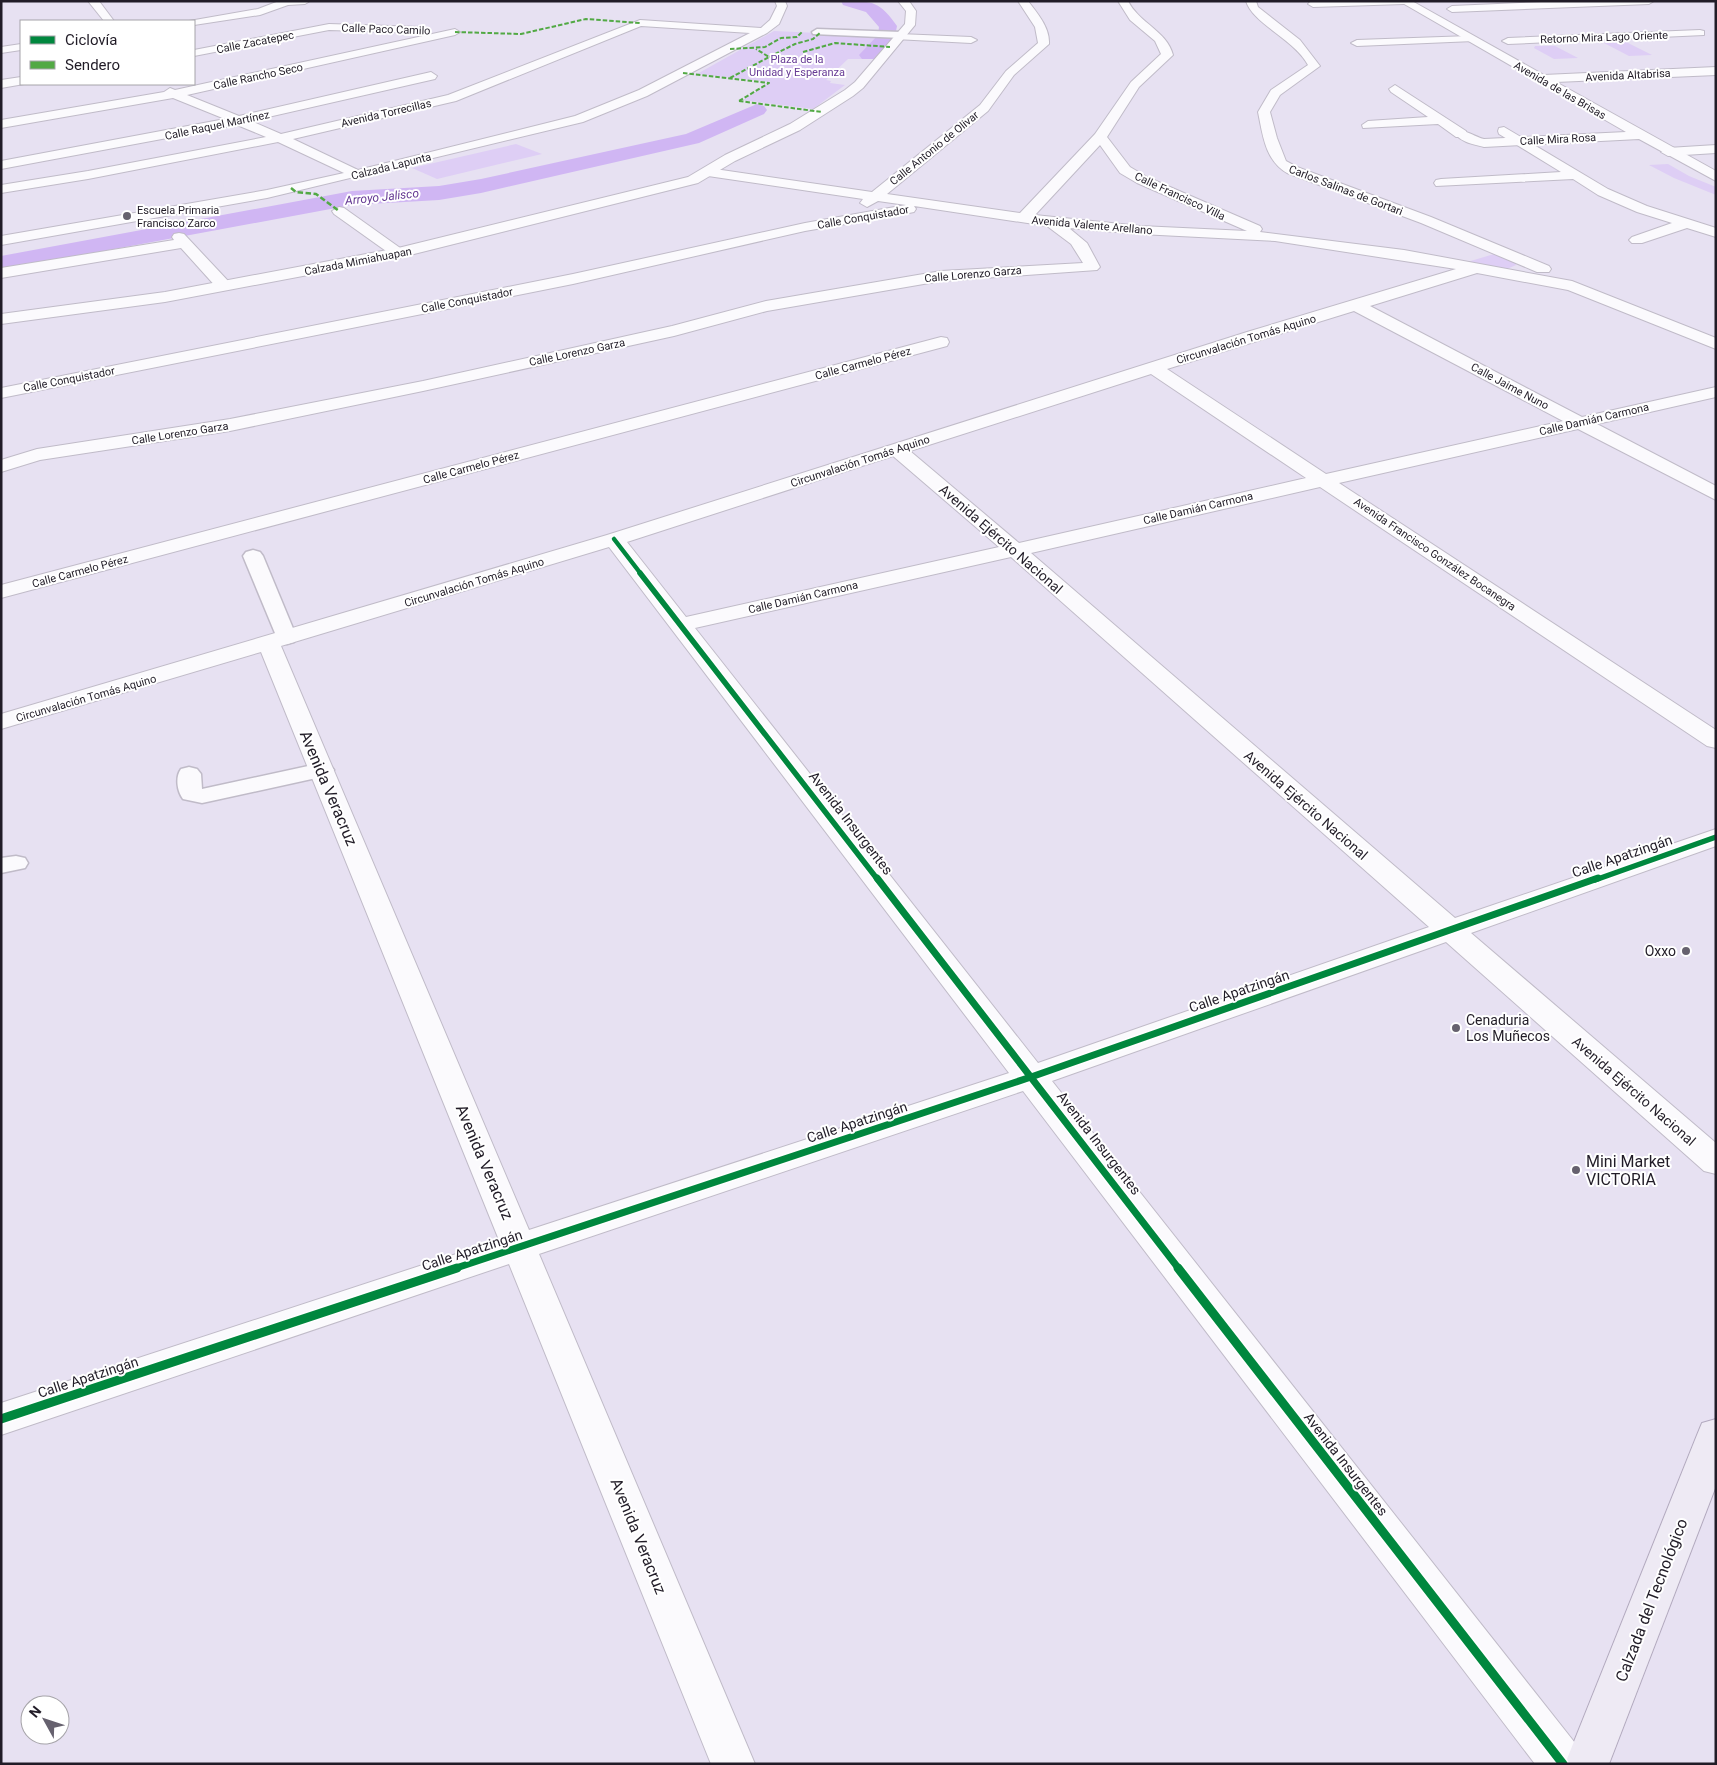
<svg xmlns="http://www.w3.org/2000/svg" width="1717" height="1765" font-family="Roboto,sans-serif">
	<rect width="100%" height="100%" fill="#e7e1f2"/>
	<!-- green -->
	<g fill="#decef5">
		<path d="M 774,31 L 884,36 L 863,54 L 871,55 L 866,59 L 848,59 L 826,80 L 831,81 L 830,83 L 845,85 L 813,109 L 743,100 L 770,82 L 697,74 Z"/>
		<path d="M 1626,42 L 1652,55 L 1629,56 L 1604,43 Z"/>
		<path d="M 1535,46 L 1555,46 L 1578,58 L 1554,59 L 1534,48 Z"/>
		<path d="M 516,144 L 542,154 L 437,179 L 412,168 Z"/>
		<path d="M 1668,164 L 1689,176 L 1716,187 L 1716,195 L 1674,178 L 1649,165 Z"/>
		<path d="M 1494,254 L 1515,262 L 1516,265 L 1507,269 L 1464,263 Z"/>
	</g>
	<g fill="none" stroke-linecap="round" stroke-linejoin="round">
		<!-- canal -->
		<g fill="#d0b6f3" fill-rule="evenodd">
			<path d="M 841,1 C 871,1 879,0 897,26 L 895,36 L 874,59 L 862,59 L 859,55 L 878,35 L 879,27 L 866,12 L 843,5 Z"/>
			<path d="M 757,104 L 764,106 L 767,110 L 764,114 L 699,143 L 481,193 L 439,200 L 352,205 L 1,270 L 1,256 L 352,191 L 439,186 L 481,179 L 686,134 Z"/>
		</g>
		<!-- lane casing -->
		<g stroke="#c0bbc8" stroke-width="3">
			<g id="lane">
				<path d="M 817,29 L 901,32 L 906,35 L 901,38 L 813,34 L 812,32 Z"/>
				<path d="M 253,550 L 260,552 L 263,556 L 297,638 L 294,642 L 287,644 L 280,642 L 277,638 L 243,556 L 246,552 Z"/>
				<path d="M 322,763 L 330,765 L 334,770 L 330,775 L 202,803 L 183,799 C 177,791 175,777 181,769 L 189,767 L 197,769 L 201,774 L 202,789 Z"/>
				<path d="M 16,856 L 25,858 L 28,863 L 25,868 L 1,873 L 1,858 Z"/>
			</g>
		</g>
		<!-- street casing -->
		<g stroke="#c0bbc8" stroke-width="2">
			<g id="street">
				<path d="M 88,1 L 99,1 L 114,21 L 104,21 Z"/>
				<path d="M 279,1 L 310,1 L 305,4 L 288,5 L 260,15 L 194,25 L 194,21 L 189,21 L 258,9 Z"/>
				<path d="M 775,1 L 785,1 L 787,6 L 779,24 L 767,33 L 647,96 L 583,122 L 267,198 L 1,245 L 1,236 L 267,190 L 344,173 L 278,142 L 88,179 L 1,193 L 1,185 L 88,171 L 266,137 L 237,125 L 1,169 L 1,161 L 225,119 L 173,98 L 1,128 L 1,120 L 164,92 L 170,88 L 175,90 L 455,29 L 460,32 L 455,35 L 187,95 L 239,116 L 431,72 L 437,76 L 435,79 L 251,121 L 281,134 L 448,95 L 640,20 L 761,28 L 770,20 L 777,6 ZM 641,26 L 750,33 L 639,90 L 575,116 L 358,170 L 293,139 L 456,101 Z"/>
				<path d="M 1018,1 L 1028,1 C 1038,14 1050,28 1049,44 L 1014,75 L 988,111 L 887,194 L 1020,213 L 1095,134 L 1131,82 L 1161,54 L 1155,41 L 1130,20 L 1118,1 L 1128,1 C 1139,23 1167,31 1173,55 L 1139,87 L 1107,137 L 1130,167 L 1147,177 L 1260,226 L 1262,229 L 1260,232 L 1404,250 L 1572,281 L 1716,338 L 1716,349 L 1568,290 L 1477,273 L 1370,306 L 1582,417 L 1716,387 L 1716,397 L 1597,424 L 1716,486 L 1716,500 L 1578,429 L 1339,483 L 1716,730 L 1716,748 L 1707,746 L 1320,487 L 1031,553 L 1455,918 L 1716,829 L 1716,846 L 1471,933 L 1716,1143 L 1716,1174 L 1704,1171 L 1446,942 L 1052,1081 L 1579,1748 L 1585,1764 L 1535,1764 L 1023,1091 L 539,1254 L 755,1764 L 711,1764 L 509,1264 L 1,1435 L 1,1403 L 499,1240 L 261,652 L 1,729 L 1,714 L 607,535 L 1247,332 L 1456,269 L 1275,241 L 1140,234 L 1069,228 L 1087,243 L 1100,267 L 1097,270 L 941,281 L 767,311 L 674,336 L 423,391 L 230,431 L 40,460 L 1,472 L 1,460 L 37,449 L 230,419 L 423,381 L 672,326 L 766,301 L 941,271 L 1083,263 L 1071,244 L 1047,226 L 914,206 L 916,209 L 914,212 L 909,213 L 805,231 L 573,284 L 1,398 L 1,388 L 573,274 L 805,223 L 906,205 L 878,201 L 867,207 L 860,203 L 863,199 L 708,176 L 701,172 L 708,168 L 872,192 L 980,105 L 1006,71 L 1038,43 L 1035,27 ZM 1100,145 L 1120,173 L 1137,183 L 1247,231 L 1140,226 L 1035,215 ZM 1354,311 L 1563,421 L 1326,474 L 1167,369 ZM 1151,374 L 1306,478 L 1019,543 L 910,451 ZM 893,456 L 999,547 L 686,617 L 627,542 ZM 609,547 L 1009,1073 L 529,1230 L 281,646 ZM 1011,557 L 1429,927 L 1038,1063 L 695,628 Z"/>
				<path d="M 1246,1 L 1256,1 L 1258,7 L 1300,40 L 1320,66 L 1280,95 L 1270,112 L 1277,138 L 1286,161 L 1297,167 L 1431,217 L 1549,266 L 1551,269 L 1549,272 L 1537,272 L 1421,223 L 1287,173 C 1265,160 1263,136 1258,112 L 1271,90 L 1308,65 C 1295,40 1252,23 1246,1 Z"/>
				<path d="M 1311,1 L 1409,1 L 1404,4 L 1313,7 L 1308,4 Z"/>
				<path d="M 1566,1 L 1654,1 L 1649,4 L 1452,12 L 1447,9 L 1452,6 Z"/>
				<path d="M 329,24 L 421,27 L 426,30 L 421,33 L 329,30 L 194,56 L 194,50 Z"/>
				<path d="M 1700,30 L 1704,31 L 1704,35 L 1508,44 L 1502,41 L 1508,38 Z"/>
				<path d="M 899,34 L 971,37 L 977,40 L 971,43 L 895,39 L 895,35 Z"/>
				<path d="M 1470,36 L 1476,39 L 1474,41 L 1357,46 L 1351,43 L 1357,40 Z"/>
				<path d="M 21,44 L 21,50 L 1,53 L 1,47 Z"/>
				<path d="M 21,77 L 21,84 L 24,84 L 1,88 L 1,80 Z"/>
				<path d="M 1395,85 L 1466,131 L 1467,134 L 1466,137 L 1456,137 L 1438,124 L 1363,128 L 1362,125 L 1368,121 L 1428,117 L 1391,92 L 1389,89 Z"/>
				<path d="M 1504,127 L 1608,189 L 1647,206 L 1716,228 L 1716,237 L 1687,228 L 1642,243 L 1632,243 L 1629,240 L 1632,237 L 1672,223 L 1637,212 L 1598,195 L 1573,179 L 1436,186 L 1434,183 L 1436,180 L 1441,179 L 1561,172 L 1499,134 L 1498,131 L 1499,128 Z"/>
				<path d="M 1716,145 L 1716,153 L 1668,156 L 1661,152 L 1668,148 Z"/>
				<path d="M 339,207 L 344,208 L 403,250 L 406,253 L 403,256 L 393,256 L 334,214 L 332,211 Z"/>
				<path d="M 179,233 L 184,234 L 230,283 L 232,286 L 230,289 L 218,289 L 181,248 L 1,278 L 1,268 L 174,240 L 172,237 L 174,234 Z"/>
				<path d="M 941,337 L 947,338 L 949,342 L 947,346 L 1,598 L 1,585 Z"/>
			</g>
		</g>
		<!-- secondary casing -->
		<g stroke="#c0bbc8" stroke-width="2">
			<g id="secondary">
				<path d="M 898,1 L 909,1 L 916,11 L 915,25 L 863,88 L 853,96 L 800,130 L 735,161 L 698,183 L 398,258 L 165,302 L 1,324 L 1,314 L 165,292 L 398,248 L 688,177 L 725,155 L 790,124 L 845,90 L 855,82 L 905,24 L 906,11 Z"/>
				<path d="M 1399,1 L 1412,1 L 1544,75 L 1716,67 L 1716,75 L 1556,82 L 1716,171 L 1716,181 L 1639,139 L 1484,147 C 1473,144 1463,143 1455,134 L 1456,131 C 1466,129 1475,137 1484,139 L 1626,132 Z"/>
			</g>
		</g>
		<!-- primary casing -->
		<g stroke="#b2a9be" stroke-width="2">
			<path id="primary" d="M 1716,1419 L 1716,1486 L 1609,1764 L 1565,1764 L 1697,1435 L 1702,1423 Z"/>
		</g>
		<!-- lane -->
		<use href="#lane" fill="#fbfafd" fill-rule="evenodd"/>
		<!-- street -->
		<use href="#street" fill="#fbfafd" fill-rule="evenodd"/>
		<!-- secondary -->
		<use href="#secondary" fill="#fbfafd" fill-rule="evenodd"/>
		<!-- primary -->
		<use href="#primary" fill="#eeeaf4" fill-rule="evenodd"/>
		<!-- quiet-far1 -->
		<g stroke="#52a944" stroke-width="2" stroke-dasharray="4.5 2" stroke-linecap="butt">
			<path d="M 455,32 L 521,34 L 586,19 L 640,23"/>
			<path d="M 730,49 L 765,47 L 781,38 L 797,37 L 803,31"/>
			<path d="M 803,52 L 835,43 L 890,47"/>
			<path d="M 769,57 L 795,44 L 813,39 L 821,32"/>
			<path d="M 683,73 L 769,83 L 739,101"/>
			<path d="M 730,78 L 769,57 L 756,49"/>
			<path d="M 739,101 L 822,112"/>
		</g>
		<!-- quiet -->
		<path stroke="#52a944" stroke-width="2.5" stroke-dasharray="5.5 2.5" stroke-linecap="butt" d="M 291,188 L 296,192 L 316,194 L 339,211"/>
		<!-- cycleway-far3 casing -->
		<g stroke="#fff" stroke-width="6">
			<path id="cycleway-far3" d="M 614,539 L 641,574"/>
		</g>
		<!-- cycleway-far2 casing -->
		<g stroke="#fff" stroke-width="8">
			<g id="cycleway-far2">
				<path d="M 640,573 L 878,880"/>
				<path d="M 1595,880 L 1716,837"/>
			</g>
		</g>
		<!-- cycleway-far1 casing -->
		<g stroke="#fff" stroke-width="10">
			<g id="cycleway-far1">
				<path d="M 877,878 L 1179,1269"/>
				<path d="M 453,1269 L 1031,1077 L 1598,878"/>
			</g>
		</g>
		<!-- cycleway casing -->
		<g stroke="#fff" stroke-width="12">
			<g id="cycleway">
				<path d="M 1178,1268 L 1563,1764"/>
				<path d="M 1,1419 L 457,1268"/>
			</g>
		</g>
		<!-- cycleway-far3 -->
		<use href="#cycleway-far3" stroke="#00873e" stroke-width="4.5"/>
		<!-- cycleway-far2 -->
		<use href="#cycleway-far2" stroke="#00873e" stroke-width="5.5"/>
		<!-- cycleway-far1 -->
		<use href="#cycleway-far1" stroke="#00873e" stroke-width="7"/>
		<!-- cycleway -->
		<use href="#cycleway" stroke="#00873e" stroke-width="9"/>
	</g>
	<!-- markers -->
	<g fill="#66616e" stroke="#fff" stroke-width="2">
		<circle cx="127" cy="216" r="5"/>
		<circle cx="1686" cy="951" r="5"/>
		<circle cx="1456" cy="1028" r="5"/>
		<circle cx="1576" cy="1170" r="5"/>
	</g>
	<g text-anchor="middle" stroke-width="4" stroke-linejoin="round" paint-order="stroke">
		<!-- far-street labels -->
		<g font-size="11" fill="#211c27" stroke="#fff">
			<text transform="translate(386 29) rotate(2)" y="4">Calle Paco Camilo</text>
			<text transform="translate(1604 37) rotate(-2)" y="4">Retorno Mira Lago Oriente</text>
			<text transform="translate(255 42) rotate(-11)" y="4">Calle Zacatepec</text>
			<text transform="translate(1628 75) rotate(-3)" y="4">Avenida Altabrisa</text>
			<text transform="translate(258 76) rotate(-12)" y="4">Calle Rancho Seco</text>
			<text transform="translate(1560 90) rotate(30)" y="4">Avenida de las Brisas</text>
			<text transform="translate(386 113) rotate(-13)" y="4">Avenida Torrecillas</text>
			<text transform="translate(217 125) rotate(-12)" y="4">Calle Raquel Martínez</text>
			<text transform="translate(1558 139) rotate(-3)" y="4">Calle Mira Rosa</text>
			<text transform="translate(934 148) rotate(-39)" y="4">Calle Antonio de Olivar</text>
			<text transform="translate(391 166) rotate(-14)" y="4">Calzada Lapunta</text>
			<text transform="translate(1346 190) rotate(21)" y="4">Carlos Salinas de Gortari</text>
			<text transform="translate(1180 196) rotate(25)" y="4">Calle Francisco Villa</text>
			<text transform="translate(863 217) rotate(-10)" y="4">Calle Conquistador</text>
			<text transform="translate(1092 225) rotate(5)" y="4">Avenida Valente Arellano</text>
			<text transform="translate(358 261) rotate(-11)" y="4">Calzada Mimiahuapan</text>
			<text transform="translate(973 274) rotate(-5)" y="4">Calle Lorenzo Garza</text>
			<text transform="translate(467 300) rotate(-11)" y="4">Calle Conquistador</text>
			<text transform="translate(1246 339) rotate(-17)" y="4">Circunvalación Tomás Aquino</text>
			<text transform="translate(577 352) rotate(-12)" y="4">Calle Lorenzo Garza</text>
			<text transform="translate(863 363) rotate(-15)" y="4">Calle Carmelo Pérez</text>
			<text transform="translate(69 379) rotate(-11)" y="4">Calle Conquistador</text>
			<text transform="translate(1510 386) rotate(28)" y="4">Calle Jaime Nuno</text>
			<text transform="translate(1594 419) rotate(-13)" y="4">Calle Damián Carmona</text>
			<text transform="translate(180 433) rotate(-9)" y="4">Calle Lorenzo Garza</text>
			<text transform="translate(860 461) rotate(-18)" y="4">Circunvalación Tomás Aquino</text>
			<text transform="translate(471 467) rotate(-15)" y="4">Calle Carmelo Pérez</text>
			<text transform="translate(1198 508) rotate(-13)" y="4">Calle Damián Carmona</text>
			<text transform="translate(1435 554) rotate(34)" y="4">Avenida Francisco González Bocanegra</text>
			<text transform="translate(80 571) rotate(-15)" y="4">Calle Carmelo Pérez</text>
			<text transform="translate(474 582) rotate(-17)" y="4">Circunvalación Tomás Aquino</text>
			<text transform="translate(803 597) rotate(-13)" y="4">Calle Damián Carmona</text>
			<text transform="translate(86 698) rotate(-16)" y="4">Circunvalación Tomás Aquino</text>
		</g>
		<!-- far-park labels -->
		<g font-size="11" fill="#673b95" stroke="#fff">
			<text x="797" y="63">Plaza de la<tspan x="797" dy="13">Unidad y Esperanza</tspan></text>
		</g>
		<!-- far-poi labels -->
		<g font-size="11" fill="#211c27" stroke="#fff" text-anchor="start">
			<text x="137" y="214">Escuela Primaria<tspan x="137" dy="13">Francisco Zarco</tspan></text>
		</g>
		<!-- far-water labels -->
		<g font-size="12" font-style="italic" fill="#633792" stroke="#fff">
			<text transform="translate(382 197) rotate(-6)" y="4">Arroyo Jalisco</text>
		</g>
		<!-- street labels -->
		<g font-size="14" fill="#211c27" stroke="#fff">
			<text transform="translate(1001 539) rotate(41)" y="5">Avenida Ejército Nacional</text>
			<text transform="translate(1306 805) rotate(41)" y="5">Avenida Ejército Nacional</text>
			<text transform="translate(851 823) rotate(52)" y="5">Avenida Insurgentes</text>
			<text transform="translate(1622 856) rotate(-19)" y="5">Calle Apatzingán</text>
			<text transform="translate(1239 991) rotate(-19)" y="5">Calle Apatzingán</text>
			<text transform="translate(1634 1091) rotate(41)" y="5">Avenida Ejército Nacional</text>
			<text transform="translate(857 1122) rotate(-18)" y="5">Calle Apatzingán</text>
			<text transform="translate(1099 1143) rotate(52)" y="5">Avenida Insurgentes</text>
			<text transform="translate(472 1250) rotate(-18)" y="5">Calle Apatzingán</text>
			<text transform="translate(88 1377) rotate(-18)" y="5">Calle Apatzingán</text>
			<text transform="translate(1346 1464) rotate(52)" y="5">Avenida Insurgentes</text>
		</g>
		<!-- poi labels -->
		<g font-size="14" fill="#211c27" stroke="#fff" text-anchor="end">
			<text x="1676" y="956">Oxxo</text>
			<text x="1466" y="1025" text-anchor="start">Cenaduria<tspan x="1466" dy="16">Los Muñecos</tspan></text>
		</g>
		<!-- near-street labels -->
		<g font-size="16" fill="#211c27" stroke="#fff">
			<text transform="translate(329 788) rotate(67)" y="6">Avenida Veracruz</text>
			<text transform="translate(485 1162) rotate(67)" y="6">Avenida Veracruz</text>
			<text transform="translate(639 1536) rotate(68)" y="6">Avenida Veracruz</text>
			<text transform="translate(1651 1600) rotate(-69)" y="6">Calzada del Tecnológico</text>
		</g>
		<!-- near-poi labels -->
		<g font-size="16" fill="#211c27" stroke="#fff" text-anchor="start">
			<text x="1586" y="1167">Mini Market<tspan x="1586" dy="18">VICTORIA</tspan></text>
		</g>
	</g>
	<!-- border -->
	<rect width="1717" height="1765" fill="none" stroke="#211c27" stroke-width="5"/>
	<!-- legend -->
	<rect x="20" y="20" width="175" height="65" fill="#ffffff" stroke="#a6a4a9"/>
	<rect x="30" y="36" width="25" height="8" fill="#00873e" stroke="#a6a4a9"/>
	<text x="65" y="45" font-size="15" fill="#211c27">Ciclovía</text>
	<rect x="30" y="61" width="25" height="8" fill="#52a944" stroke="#a6a4a9"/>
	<text x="65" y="70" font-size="15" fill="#211c27">Sendero</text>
	<!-- north arrow -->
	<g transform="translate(45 1720) rotate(310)"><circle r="24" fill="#ffffff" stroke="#a6a4a9"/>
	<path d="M0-4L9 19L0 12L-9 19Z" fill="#66616e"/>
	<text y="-8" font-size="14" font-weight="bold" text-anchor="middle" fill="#211c27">N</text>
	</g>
</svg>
